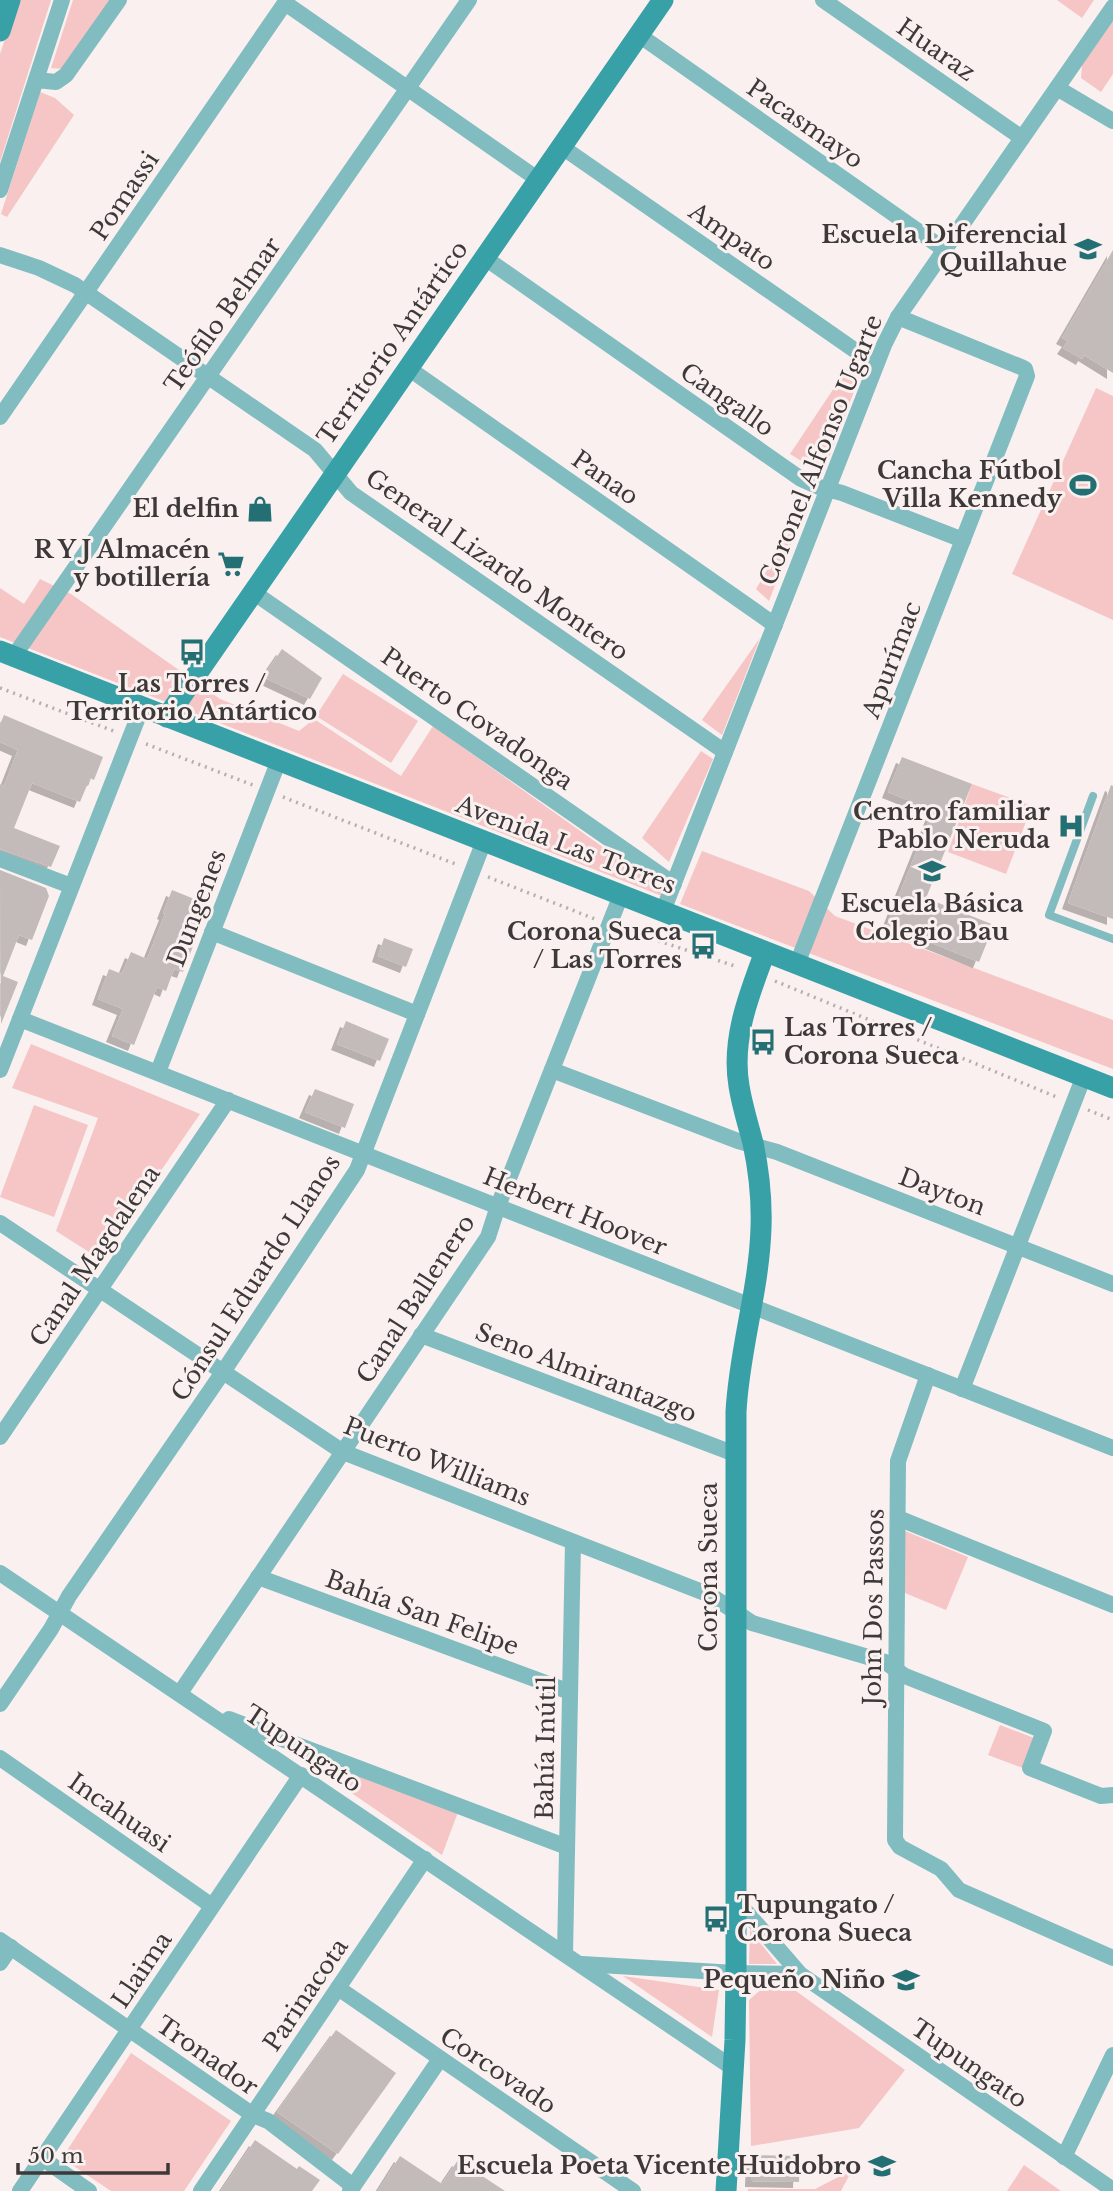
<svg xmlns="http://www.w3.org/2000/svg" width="1113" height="2191" font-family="'Libre Baskerville',serif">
	<defs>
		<filter id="shadow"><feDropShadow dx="-6" dy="6" stdDeviation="0" flood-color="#0004"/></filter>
	</defs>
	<rect width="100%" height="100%" fill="#f9f0ef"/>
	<!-- green -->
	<g fill="#f5c6c5">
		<path d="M 18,0 L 51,0 L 0,162 L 0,54 Z"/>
		<path d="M 73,0 L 110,0 L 62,69 L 51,68 Z"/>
		<path d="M 1057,0 L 1094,0 L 1082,18 Z"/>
		<path d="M 1113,19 L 1113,74 L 1101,92 L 1081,78 L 1082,65 Z"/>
		<path d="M 40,92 L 55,98 L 74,115 L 7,217 L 1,214 Z"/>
		<path d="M 850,364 L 862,370 L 823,474 L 790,454 Z"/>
		<path d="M 1096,388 L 1113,396 L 1113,620 L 1012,574 Z"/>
		<path d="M 806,504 L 769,601 L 756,589 Z"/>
		<path d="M 40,579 L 71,594 L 220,699 L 299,731 L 314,719 L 401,776 L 433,726 L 663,890 L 662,896 L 0,637 L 0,588 L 24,604 Z"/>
		<path d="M 760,638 L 722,735 L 702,720 Z"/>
		<path d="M 343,674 L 418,721 L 391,763 L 316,716 Z"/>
		<path d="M 701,751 L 713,759 L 669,862 L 642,838 Z"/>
		<path d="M 972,784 L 1032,806 L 1006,874 L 948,852 Z"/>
		<path d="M 702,851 L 809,891 L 835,916 L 1113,1020 L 1113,1069 L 680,904 Z"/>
		<path d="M 31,1044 L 200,1114 L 100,1259 L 56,1231 L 98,1118 L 12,1088 Z"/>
		<path d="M 34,1105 L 88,1125 L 54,1217 L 0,1197 Z"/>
		<path d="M 905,1531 L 968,1557 L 946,1610 L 905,1593 Z"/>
		<path d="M 1000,1725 L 1034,1738 L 1023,1768 L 988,1755 Z"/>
		<path d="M 304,1756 L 458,1812 L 442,1855 L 302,1759 Z"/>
		<path d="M 750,1930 L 777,1964 L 749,1964 Z"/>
		<path d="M 623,1976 L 719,1990 L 712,2037 Z"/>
		<path d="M 765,1986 L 796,1991 L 905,2070 L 859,2128 L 751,2146 L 749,2000 Z"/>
		<path d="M 131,2053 L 231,2121 L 184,2191 L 111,2191 L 62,2158 Z"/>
		<path d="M 1024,2165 L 1061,2191 L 1007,2191 Z"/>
		<path d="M 852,2170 L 841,2191 L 748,2191 L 748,2189 L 815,2189 Z"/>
	</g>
	<!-- building -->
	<g fill="#c3baba" filter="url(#shadow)">
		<path d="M 1113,250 L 1113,373 L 1084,355 L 1082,359 L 1063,348 L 1068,341 L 1062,338 Z"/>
		<path d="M 282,649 L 322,678 L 310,699 L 263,677 Z"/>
		<path d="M 4,715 L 103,757 L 94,780 L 90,778 L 80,802 L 32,783 L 14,828 L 60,846 L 51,867 L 0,849 L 0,784 L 4,786 L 18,750 L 0,742 L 0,724 Z"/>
		<path d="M 902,757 L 972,784 L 926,898 L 994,925 L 979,962 L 887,925 L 933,810 L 888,792 Z"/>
		<path d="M 1111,785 L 1113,786 L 1113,919 L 1068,903 Z"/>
		<path d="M 0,870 L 46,888 L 49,896 L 32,940 L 19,935 L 3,976 L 18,982 L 1,1024 Z"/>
		<path d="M 172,890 L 209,905 L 183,972 L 174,969 L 166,991 L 157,987 L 134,1045 L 112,1036 L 123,1009 L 98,999 L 109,969 L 122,974 L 131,952 L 147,959 L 165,914 L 163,913 Z"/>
		<path d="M 384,938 L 413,949 L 406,967 L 378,956 Z"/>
		<path d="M 346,1021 L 389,1039 L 380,1061 L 337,1044 Z"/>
		<path d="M 315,1089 L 354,1104 L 345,1128 L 305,1112 Z"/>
		<path d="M 336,2030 L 396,2073 L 338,2154 L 277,2112 Z"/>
		<path d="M 255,2140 L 297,2169 L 299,2166 L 320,2180 L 312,2191 L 221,2191 Z"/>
		<path d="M 752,2155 L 800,2156 L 799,2182 L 751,2181 Z"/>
		<path d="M 400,2156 L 442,2184 L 458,2160 L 505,2191 L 378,2191 Z"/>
	</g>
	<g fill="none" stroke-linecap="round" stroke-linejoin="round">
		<!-- path -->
		<g stroke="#b5aeae" stroke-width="3.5" stroke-dasharray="2 5" stroke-linecap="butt">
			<path d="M 0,688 L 116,732"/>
			<path d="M 146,744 L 253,785"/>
			<path d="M 283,797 L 458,865"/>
			<path d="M 488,877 L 595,919"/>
			<path d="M 625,930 L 738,967"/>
			<path d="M 775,981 L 1059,1098"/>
			<path d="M 1088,1110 L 1113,1120"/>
		</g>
		<!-- lane -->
		<path stroke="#80bcc0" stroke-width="8" d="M 1093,796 L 1049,915 L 1113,939"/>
		<!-- street -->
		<g stroke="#80bcc0" stroke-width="16">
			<path d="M 823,0 L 1022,138"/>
			<path d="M 285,3 L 539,180"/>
			<path d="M 639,35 L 945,250"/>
			<path d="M 36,80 L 56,82 L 66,75 L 119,0"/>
			<path d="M 1057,88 L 1113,121"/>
			<path d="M 562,147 L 876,365"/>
			<path d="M 0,190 L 62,0"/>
			<path d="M 0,255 L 39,268 L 75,285 L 315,450 L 351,493 L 725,752"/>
			<path d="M 485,258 L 801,479 L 819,487 L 842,493 L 963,540"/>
			<path d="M 408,368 L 775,625"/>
			<path d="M 0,417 L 287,0"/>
			<path d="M 253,592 L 674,884"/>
			<path d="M 14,656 L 469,0"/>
			<path d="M 0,859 L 71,886"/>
			<path d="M 663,911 L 884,345 L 898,317 L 1113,7"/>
			<path d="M 212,932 L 417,1014"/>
			<path d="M 797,964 L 1027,376 L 1025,369 L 1021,367 L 898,317"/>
			<path d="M 20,1019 L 1113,1448"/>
			<path d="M 0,1070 L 142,707"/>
			<path d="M 552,1070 L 738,1141 L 777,1152 L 1113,1284"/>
			<path d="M 158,1072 L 279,760"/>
			<path d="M 0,1223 L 343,1452 L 710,1595 L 752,1623 L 885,1662 L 905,1676 L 1044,1731 L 1030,1768 L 1101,1796 L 1113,1795"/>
			<path d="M 421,1335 L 735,1454"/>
			<path d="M 928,1375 L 898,1461 L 895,1840 L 900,1847 L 941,1869 L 959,1890 L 1113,1958"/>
			<path d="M 962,1389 L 1084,1076"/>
			<path d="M 0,1437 L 228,1100"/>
			<path d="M 898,1518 L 1113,1605"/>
			<path d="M 0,1573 L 733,2068"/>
			<path d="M 258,1577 L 570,1692"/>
			<path d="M 180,1693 L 488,1237 L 498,1206 L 621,895"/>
			<path d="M 0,1704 L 51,1629 L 69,1596 L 223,1372 L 357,1170 L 484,841"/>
			<path d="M 229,1719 L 567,1847"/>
			<path d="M 0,1758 L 212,1906"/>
			<path d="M 736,1900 L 800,1974 L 1113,2190"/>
			<path d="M 0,1940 L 253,2115 L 268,2121 L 353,2186"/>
			<path d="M 565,1954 L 573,1542"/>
			<path d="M 0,1963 L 11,1947"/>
			<path d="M 582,1964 L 736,1973 L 800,1974"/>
			<path d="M 338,1988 L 633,2191"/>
			<path d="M 1064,2157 L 1113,2055"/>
			<path d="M 42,2158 L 89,2191"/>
			<path d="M 20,2191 L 301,1775"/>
			<path d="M 201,2191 L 425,1859"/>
			<path d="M 350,2191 L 440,2059"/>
		</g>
		<!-- secondary -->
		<g stroke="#37a1a7" stroke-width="21">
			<path d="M 0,31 L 10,0"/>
			<path d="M 0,651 L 1113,1088"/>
			<path d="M 167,717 L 663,0"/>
			<path d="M 726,2191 L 735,2040 L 736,1973 L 736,1412 C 739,1350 759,1291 761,1228 C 762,1199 759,1171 753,1143 C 748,1124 742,1105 739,1086 C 731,1039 749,995 765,952"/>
		</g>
	</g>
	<!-- icons -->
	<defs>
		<g id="school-bare" transform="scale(2.1)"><path d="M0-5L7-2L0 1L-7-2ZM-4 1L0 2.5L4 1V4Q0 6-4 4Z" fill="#246f73" stroke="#f9f0ef" stroke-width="2.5" paint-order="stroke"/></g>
		<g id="stadium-bare" transform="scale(2.1)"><path d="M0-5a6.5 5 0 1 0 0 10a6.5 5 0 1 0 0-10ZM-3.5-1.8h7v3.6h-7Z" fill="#246f73" stroke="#f9f0ef" stroke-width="2.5" paint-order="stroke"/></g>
		<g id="shop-bare" transform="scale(2.1)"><path d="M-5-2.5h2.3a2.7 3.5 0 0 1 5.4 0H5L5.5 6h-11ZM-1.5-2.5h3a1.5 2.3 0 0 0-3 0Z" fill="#246f73" stroke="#f9f0ef" stroke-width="2.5" paint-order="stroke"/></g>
		<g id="supermarket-bare" transform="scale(2.1)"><path d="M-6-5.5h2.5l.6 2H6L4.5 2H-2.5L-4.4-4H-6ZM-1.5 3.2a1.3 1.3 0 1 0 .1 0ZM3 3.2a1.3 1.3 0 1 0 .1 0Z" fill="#246f73" stroke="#f9f0ef" stroke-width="2.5" paint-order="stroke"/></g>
		<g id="bus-bare" transform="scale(2.1)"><path d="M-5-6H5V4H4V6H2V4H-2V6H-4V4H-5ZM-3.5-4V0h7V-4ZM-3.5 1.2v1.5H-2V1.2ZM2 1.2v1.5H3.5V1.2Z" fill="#246f73" stroke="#f9f0ef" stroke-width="2.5" paint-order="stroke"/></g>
		<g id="hospital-bare" transform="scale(2.1)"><path d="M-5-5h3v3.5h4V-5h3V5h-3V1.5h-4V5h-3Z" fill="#246f73" stroke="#f9f0ef" stroke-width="2.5" paint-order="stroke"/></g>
	</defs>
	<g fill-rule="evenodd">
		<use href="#school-bare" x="1088" y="249"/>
		<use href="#stadium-bare" x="1083" y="485"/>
		<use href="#shop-bare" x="260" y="509"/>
		<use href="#supermarket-bare" x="231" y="564"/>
		<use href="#bus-bare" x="192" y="652"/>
		<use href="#hospital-bare" x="1071" y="826"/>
		<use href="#school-bare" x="932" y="871"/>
		<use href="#bus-bare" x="703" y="946"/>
		<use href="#bus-bare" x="763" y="1042"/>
		<use href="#bus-bare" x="716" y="1919"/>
		<use href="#school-bare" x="906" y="1980"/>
		<use href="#school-bare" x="882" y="2166"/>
	</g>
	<g text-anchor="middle" stroke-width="6" stroke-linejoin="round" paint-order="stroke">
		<!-- street labels -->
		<g font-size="24" fill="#3d3939" stroke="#f9f0ef">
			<text transform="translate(936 50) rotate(35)" y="8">Huaraz</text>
			<text transform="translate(805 124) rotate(35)" y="8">Pacasmayo</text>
			<text transform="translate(125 196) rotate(-56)" y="8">Pomassi</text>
			<text transform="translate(732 237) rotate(35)" y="8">Ampato</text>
			<text transform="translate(223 315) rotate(-55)" y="8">Teófilo Belmar</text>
			<text transform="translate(393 343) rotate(-55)" y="8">Territorio Antártico</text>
			<text transform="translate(727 400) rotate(35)" y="8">Cangallo</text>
			<text transform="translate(821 450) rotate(-68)" y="8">Coronel Alfonso Ugarte</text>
			<text transform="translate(605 478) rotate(35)" y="8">Panao</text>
			<text transform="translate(497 565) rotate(35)" y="8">General Lizardo Montero</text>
			<text transform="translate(892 660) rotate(-69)" y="8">Apurímac</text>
			<text transform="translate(477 719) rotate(35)" y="8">Puerto Covadonga</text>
			<text transform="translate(566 845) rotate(21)" y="8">Avenida Las Torres</text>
			<text transform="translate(197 908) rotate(-69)" y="8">Dungenes</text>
			<text transform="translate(942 1192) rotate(21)" y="8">Dayton</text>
			<text transform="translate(575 1212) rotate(22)" y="8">Herbert Hoover</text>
			<text transform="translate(95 1256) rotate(-56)" y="8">Canal Magdalena</text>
			<text transform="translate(256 1278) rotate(-57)" y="8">Cónsul Eduardo Llanos</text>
			<text transform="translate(416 1299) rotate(-57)" y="8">Canal Ballenero</text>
			<text transform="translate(586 1373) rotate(21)" y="8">Seno Almirantazgo</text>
			<text transform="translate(437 1462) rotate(22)" y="8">Puerto Williams</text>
			<text transform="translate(709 1567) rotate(-90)" y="8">Corona Sueca</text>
			<text transform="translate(874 1607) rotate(-89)" y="8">John Dos Passos</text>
			<text transform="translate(422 1613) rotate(20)" y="8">Bahía San Felipe</text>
			<text transform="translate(546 1748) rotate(-89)" y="8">Bahía Inútil</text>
			<text transform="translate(303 1749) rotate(34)" y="8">Tupungato</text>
			<text transform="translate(119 1813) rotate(35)" y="8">Incahuasi</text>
			<text transform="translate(142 1970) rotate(-56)" y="8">Llaima</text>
			<text transform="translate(306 1995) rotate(-56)" y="8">Parinacota</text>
			<text transform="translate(207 2056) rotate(35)" y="8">Tronador</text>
			<text transform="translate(969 2064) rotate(35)" y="8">Tupungato</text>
			<text transform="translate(498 2071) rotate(34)" y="8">Corcovado</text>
		</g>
		<!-- poi labels -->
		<g font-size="24" font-weight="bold" fill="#3d3939" stroke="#f9f0ef" text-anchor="end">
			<text x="1067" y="243">Escuela Diferencial<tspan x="1067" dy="28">Quillahue</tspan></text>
			<text x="1062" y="479">Cancha Fútbol<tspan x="1062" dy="28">Villa Kennedy</tspan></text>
			<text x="239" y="517">El delfin</text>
			<text x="210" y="558">R Y J Almacén<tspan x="210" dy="28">y botillería</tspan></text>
			<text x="192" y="692" text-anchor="middle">Las Torres /<tspan x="192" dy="28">Territorio Antártico</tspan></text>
			<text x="1050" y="820">Centro familiar<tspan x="1050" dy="28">Pablo Neruda</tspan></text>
			<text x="932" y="912" text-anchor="middle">Escuela Básica<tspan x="932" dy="28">Colegio Bau</tspan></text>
			<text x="682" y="940">Corona Sueca<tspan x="682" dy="28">/ Las Torres</tspan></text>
			<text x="784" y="1036" text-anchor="start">Las Torres /<tspan x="784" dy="28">Corona Sueca</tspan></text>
			<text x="737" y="1913" text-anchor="start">Tupungato /<tspan x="737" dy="28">Corona Sueca</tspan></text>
			<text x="885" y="1988">Pequeño Niño</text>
			<text x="861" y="2174">Escuela Poeta Vicente Huidobro</text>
		</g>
	</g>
	<!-- scale -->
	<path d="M18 2163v10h150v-10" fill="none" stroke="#3d3939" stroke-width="3.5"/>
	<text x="28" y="2163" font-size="21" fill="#3d3939" stroke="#f9f0ef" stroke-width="5" paint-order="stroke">50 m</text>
</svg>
